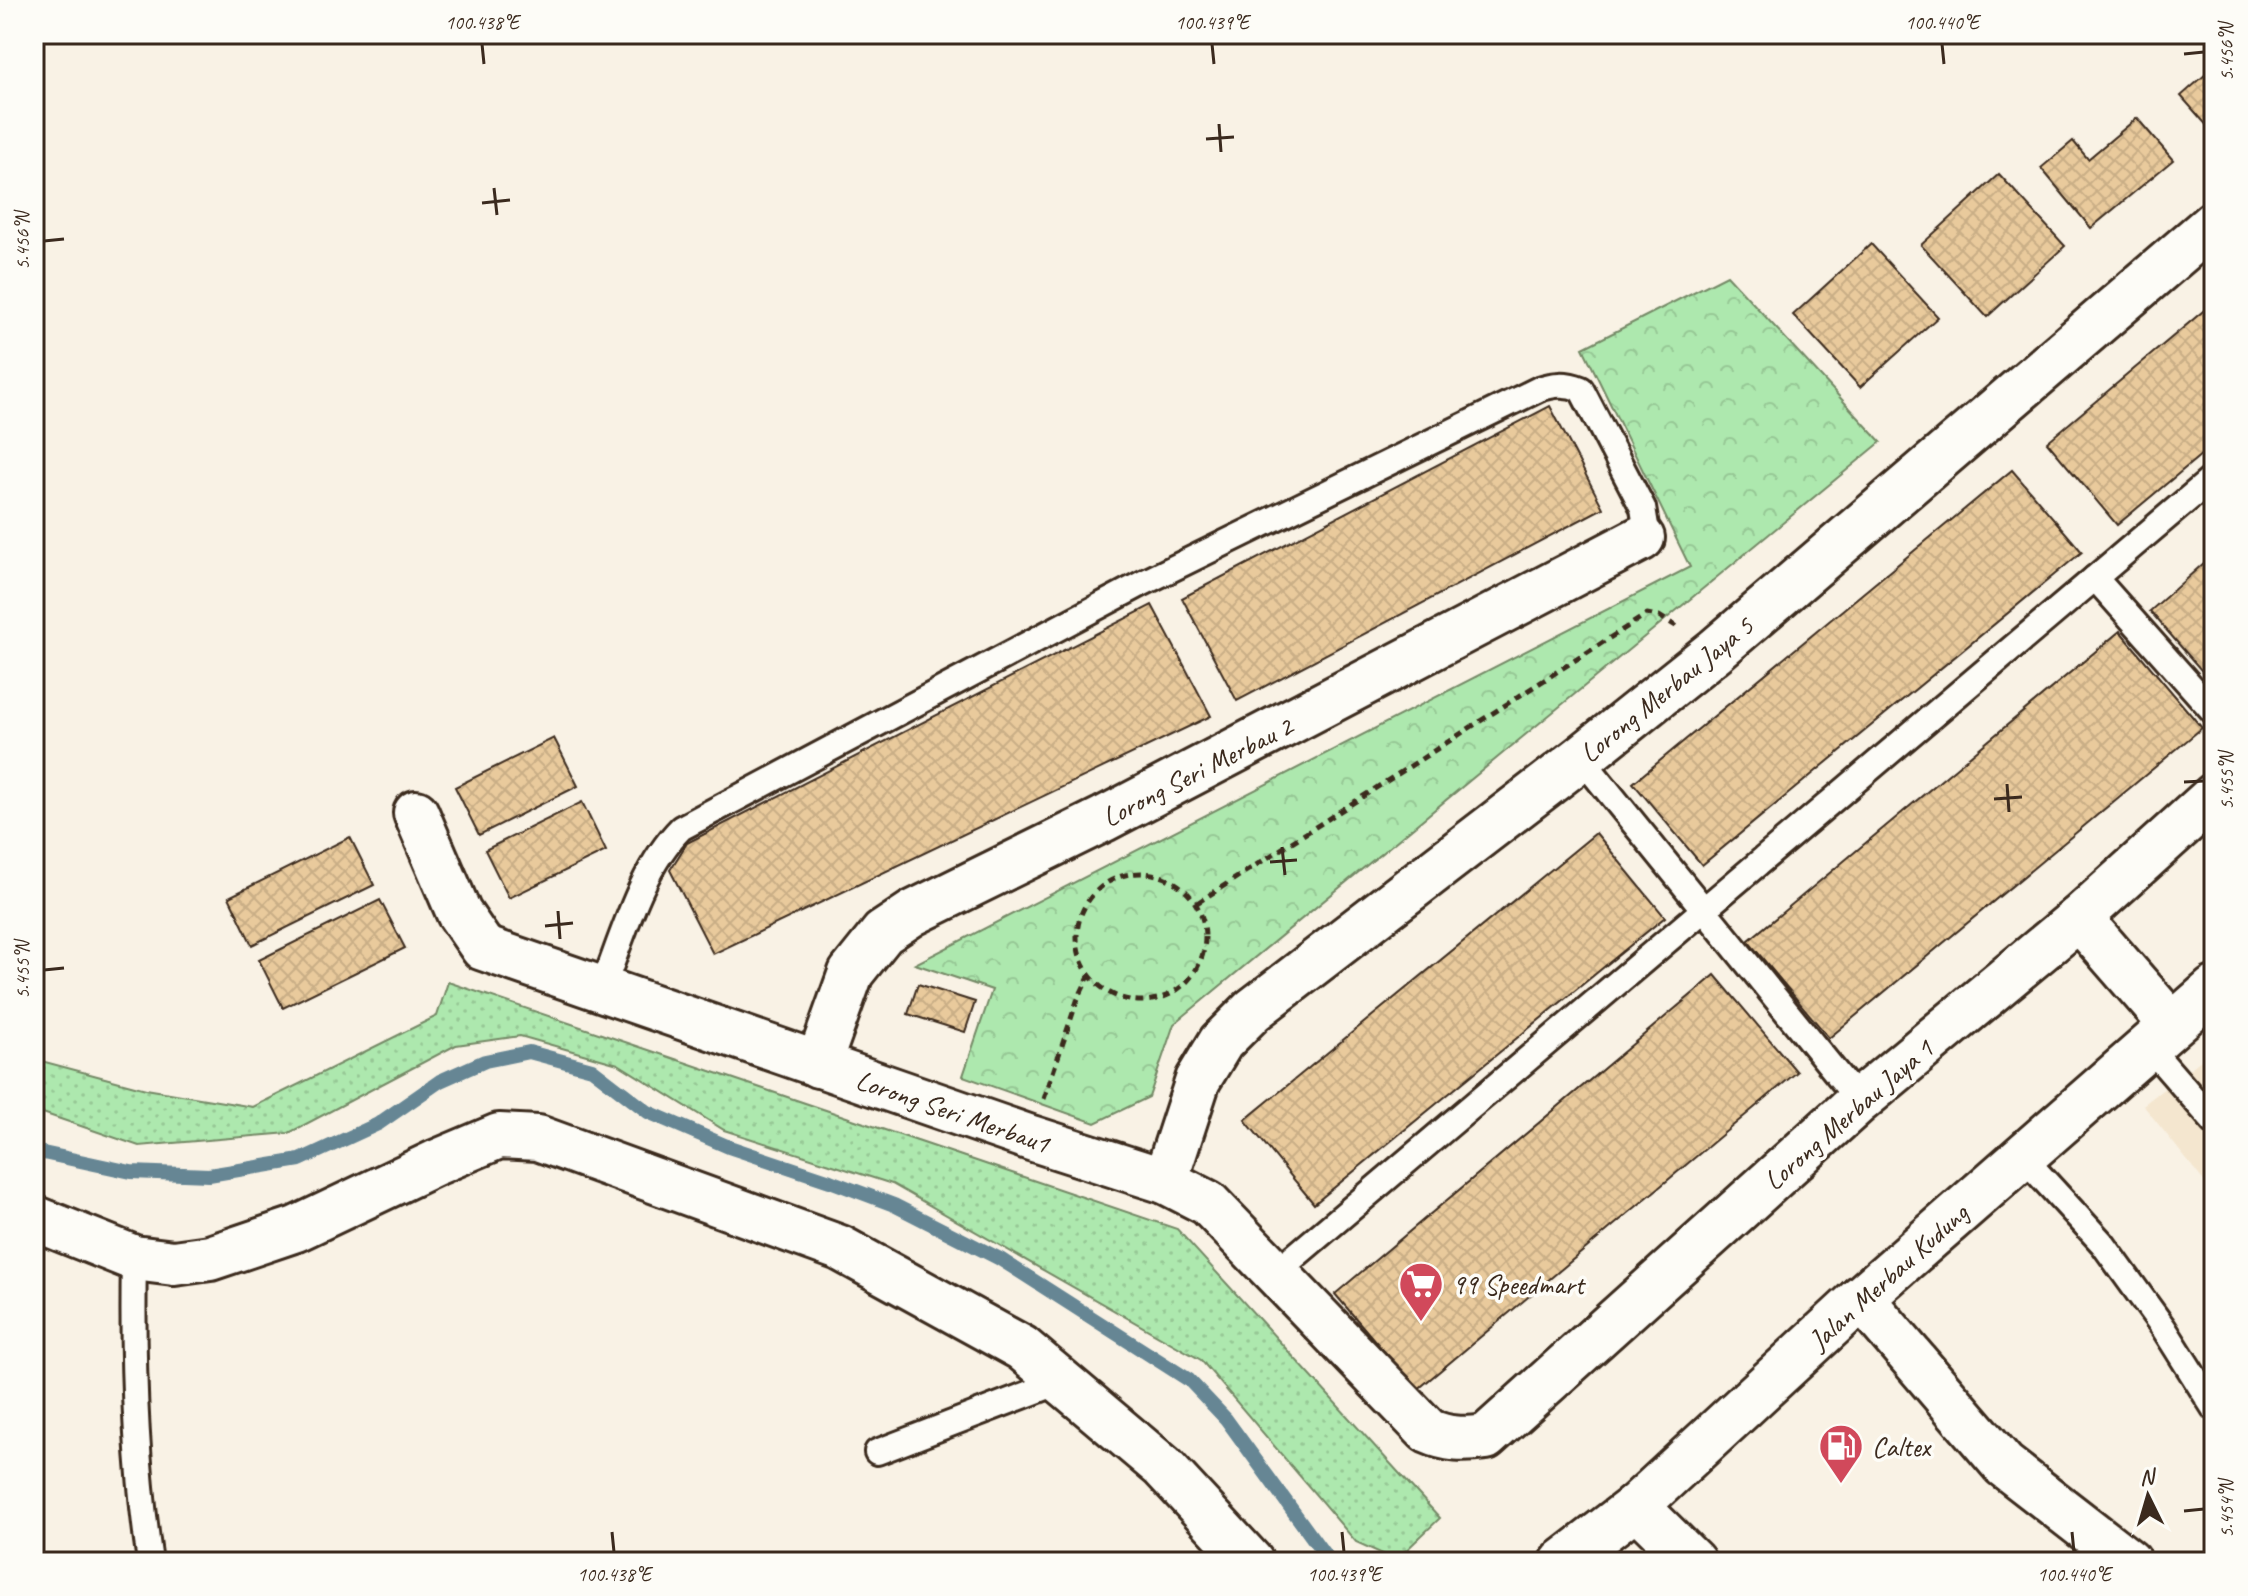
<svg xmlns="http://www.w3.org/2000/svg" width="2248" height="1596" font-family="Caveat,sans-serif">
	<defs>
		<pattern id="grass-dots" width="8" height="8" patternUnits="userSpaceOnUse" patternTransform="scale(2)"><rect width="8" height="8" fill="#ade8ae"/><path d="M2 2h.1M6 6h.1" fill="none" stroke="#96c795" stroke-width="1.8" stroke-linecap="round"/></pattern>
		<pattern id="park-crowns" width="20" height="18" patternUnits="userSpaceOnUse" patternTransform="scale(2)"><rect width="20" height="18" fill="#ade8ae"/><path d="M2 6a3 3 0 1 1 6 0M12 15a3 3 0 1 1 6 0" fill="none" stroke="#96c795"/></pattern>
		<pattern id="building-cross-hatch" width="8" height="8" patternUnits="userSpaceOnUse" patternTransform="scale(2)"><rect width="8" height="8" fill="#e9ca9c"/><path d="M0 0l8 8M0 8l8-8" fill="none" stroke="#c9ae86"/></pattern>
	</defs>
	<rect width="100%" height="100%" fill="#f9f2e5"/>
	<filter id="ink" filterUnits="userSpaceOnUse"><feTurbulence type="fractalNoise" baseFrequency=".0125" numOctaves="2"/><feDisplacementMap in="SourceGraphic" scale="16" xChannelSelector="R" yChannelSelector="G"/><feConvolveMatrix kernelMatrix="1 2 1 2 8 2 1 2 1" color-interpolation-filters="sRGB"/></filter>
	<g filter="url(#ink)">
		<!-- built -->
		<path fill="#f4e6cf" d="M 2214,1050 L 2214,1194 L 2143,1105 Z"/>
		<!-- grass -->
		<path fill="url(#grass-dots)" stroke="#748966" stroke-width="2" d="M 448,982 L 1177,1229 L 1440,1518 L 1396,1560 L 1356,1542 L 1201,1360 L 892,1184 L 724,1130 L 618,1064 L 520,1036 L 456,1045 L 289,1133 L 139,1146 L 34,1110 L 34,1059 L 146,1089 L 253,1107 L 437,1016 Z"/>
		<!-- park -->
		<path fill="url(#park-crowns)" stroke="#748966" stroke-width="2" d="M 1727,275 L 1881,442 L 1174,1024 L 1149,1097 L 1095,1123 L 963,1076 L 992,990 L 915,964 L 1690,567 L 1583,348 Z"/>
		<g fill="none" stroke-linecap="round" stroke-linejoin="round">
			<!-- stream -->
			<path stroke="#668694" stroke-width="14" d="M 34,1151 L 131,1172 L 209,1175 L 300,1160 L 378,1124 L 440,1081 L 485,1061 L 529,1052 L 592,1069 L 648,1112 L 729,1147 L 830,1181 L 894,1205 L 1000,1259 L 1189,1380 L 1226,1419 L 1330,1562"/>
		</g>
		<!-- building -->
		<g fill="url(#building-cross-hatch)" stroke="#3b2a1e" stroke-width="2">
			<path d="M 2214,67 L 2214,125 L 2210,129 L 2181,96 Z"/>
			<path d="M 2137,118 L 2173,160 L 2091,228 L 2041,168 L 2073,141 L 2088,159 Z"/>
			<path d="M 1999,174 L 2065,246 L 1987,317 L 1921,245 Z"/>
			<path d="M 1871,244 L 1938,317 L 1860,387 L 1793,315 Z"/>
			<path d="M 2214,302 L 2214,444 L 2117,525 L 2047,442 Z"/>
			<path d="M 1550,406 L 1603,508 L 1237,701 L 1182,598 Z"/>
			<path d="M 2012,470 L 2082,552 L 1702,865 L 1633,783 Z"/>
			<path d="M 2214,554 L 2214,685 L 2150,611 Z"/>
			<path d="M 1152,605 L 1211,716 L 713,954 L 670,870 L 687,843 Z"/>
			<path d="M 2120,631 L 2202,728 L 1829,1038 L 1748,941 Z"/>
			<path d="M 554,738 L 578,786 L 479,835 L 455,787 Z"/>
			<path d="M 582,802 L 606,851 L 509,898 L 485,850 Z"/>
			<path d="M 1596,833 L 1665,917 L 1314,1204 L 1245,1120 Z"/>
			<path d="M 350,837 L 374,885 L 252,945 L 229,897 Z"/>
			<path d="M 380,900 L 405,948 L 283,1008 L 259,960 Z"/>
			<path d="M 1715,975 L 1797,1072 L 1417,1390 L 1335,1294 Z"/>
			<path d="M 918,984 L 975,1002 L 965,1032 L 908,1014 Z"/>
		</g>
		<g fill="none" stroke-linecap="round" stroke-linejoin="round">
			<!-- lane casing -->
			<g stroke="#3b2a1e" stroke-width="30">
				<g id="lane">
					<path d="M 2095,578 L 2214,712"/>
					<path d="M 1581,758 L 1859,1101"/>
					<path d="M 602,989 C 623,936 641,868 681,828 L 1141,584 L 1539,389 C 1554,384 1566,383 1581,389 L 1643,508 L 1646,526 L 1642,538"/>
					<path d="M 2148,1046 L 2214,1122"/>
					<path d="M 2023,1157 L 2103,1244 L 2163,1327 L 2214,1408"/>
					<path d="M 134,1258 C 132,1358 135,1462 150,1562"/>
					<path d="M 1274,1274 L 2214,477"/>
					<path d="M 877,1452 L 1062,1381"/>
				</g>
			</g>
			<!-- street casing -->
			<g stroke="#3b2a1e" stroke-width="50">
				<g id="street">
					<path d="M 416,813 L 459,913 L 483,948 L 1031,1138 L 1165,1181 L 1208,1203 L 1428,1431 C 1448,1440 1464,1440 1486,1437 L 1859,1101 L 2079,918 L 2214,796"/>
					<path d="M 2079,918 L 2172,1025"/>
					<path d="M 818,1065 L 851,973 L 883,933 L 913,913 L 1104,819 L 1642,538"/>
					<path d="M 1165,1181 L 1198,1080 L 1221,1042 L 1253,1010 L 1581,758 L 1716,650 L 2214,223"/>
					<path d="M 34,1218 L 134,1258 L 174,1263 L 210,1258 L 296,1229 L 435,1163 L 499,1136 L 538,1138 L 840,1248 L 1022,1348 L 1163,1467 L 1251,1562"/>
					<path d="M 1861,1298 L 2004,1465 L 2129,1562"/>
					<path d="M 1636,1506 L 1693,1562"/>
				</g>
			</g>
			<!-- secondary casing -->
			<g stroke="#3b2a1e" stroke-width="50">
				<path id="secondary" d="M 1563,1562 L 1636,1506 L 1861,1298 L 2214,989"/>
			</g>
			<!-- path -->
			<g stroke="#3b2a1e" stroke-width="5" stroke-dasharray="8 6" stroke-linecap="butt">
				<circle cx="1141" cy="937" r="64"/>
				<path d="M 1197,903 L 1647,614 L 1659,616 L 1676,626"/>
				<path d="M 1044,1099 L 1077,1001 L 1089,976"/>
			</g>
			<!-- lane -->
			<use href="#lane" stroke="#fdfcf7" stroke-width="24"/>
			<!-- street -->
			<use href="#street" stroke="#fdfcf7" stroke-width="44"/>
			<!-- secondary -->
			<use href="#secondary" stroke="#fdfcf7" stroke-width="44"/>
		</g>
	</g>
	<!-- ticks -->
	<path fill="none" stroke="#3b2a1e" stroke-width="3" d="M 482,44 L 484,64M 1212,44 L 1214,64M 1942,44 L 1944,64M 2184,54 L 2204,52M 1219,124 L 1221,152M 1206,139 L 1234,137M 494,188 L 497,215M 482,203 L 510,200M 44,241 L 64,239M 2184,782 L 2204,781M 2007,784 L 2009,812M 1994,799 L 2022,797M 1282,847 L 1285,875M 1270,862 L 1297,860M 558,911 L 560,939M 545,926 L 573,923M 44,970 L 64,968M 2184,1511 L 2204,1509M 612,1532 L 614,1552M 1342,1532 L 1344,1552M 2072,1532 L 2074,1552"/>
	<!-- icons -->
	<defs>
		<g id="supermarket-pin" transform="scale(2.3)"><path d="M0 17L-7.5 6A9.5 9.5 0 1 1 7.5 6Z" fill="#d1495b" stroke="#fdfcf7"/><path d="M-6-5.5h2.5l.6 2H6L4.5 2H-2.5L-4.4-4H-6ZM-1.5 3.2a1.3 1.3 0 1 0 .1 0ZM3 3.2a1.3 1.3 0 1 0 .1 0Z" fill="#fff"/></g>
		<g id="fuel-pin" transform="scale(2.3)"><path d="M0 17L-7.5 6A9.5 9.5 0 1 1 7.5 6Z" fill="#d1495b" stroke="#fdfcf7"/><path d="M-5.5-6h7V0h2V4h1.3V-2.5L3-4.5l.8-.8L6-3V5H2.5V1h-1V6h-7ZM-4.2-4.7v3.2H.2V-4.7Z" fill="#fff"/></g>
	</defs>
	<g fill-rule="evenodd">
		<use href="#supermarket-pin" x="1421" y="1284"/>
		<use href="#fuel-pin" x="1841" y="1446"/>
	</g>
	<g text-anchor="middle" stroke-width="7" stroke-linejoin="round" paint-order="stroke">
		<!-- street labels -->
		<g font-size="28" fill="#3b2a1e" stroke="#fdfcf7">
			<text transform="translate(1666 689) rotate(-39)" y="10">Lorong Merbau Jaya 5</text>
			<text transform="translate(1197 771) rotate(-27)" y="10">Lorong Seri Merbau 2</text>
			<text transform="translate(953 1111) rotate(19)" y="10">Lorong Seri Merbau1</text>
			<text transform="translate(1848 1114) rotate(-41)" y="10">Lorong Merbau Jaya 1</text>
			<text transform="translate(1888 1276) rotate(-42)" y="10">Jalan Merbau Kudung</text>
		</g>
		<!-- poi labels -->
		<g font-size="28" fill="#3b2a1e" stroke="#fdfcf7" text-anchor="start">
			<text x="1452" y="1294">99 Speedmart</text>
			<text x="1872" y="1456">Caltex</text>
		</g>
	</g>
	<!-- margin -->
	<rect width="2248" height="1596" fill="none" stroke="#fdfcf7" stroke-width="88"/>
	<!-- north arrow -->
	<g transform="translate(2148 1496) rotate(355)" stroke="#fdfcf7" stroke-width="6" paint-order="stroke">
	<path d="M0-6L14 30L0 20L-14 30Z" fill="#3b2a1e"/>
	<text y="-12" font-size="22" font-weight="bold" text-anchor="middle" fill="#3b2a1e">N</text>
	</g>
	<rect x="44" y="44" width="2160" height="1508" fill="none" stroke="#3b2a1e" stroke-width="3"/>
	<g font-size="20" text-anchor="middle" fill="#3b2a1e">
		<text x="482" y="29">100.438°E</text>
		<text x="1212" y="29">100.439°E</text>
		<text x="1942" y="29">100.440°E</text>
		<text transform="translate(2226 52) rotate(-90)" y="7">5.456°N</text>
		<text transform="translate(22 241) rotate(-90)" y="7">5.456°N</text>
		<text transform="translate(2226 781) rotate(-90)" y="7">5.455°N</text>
		<text transform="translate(22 970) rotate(-90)" y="7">5.455°N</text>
		<text transform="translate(2226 1509) rotate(-90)" y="7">5.454°N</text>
		<text x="614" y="1581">100.438°E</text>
		<text x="1344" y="1581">100.439°E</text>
		<text x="2074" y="1581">100.440°E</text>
	</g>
</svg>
